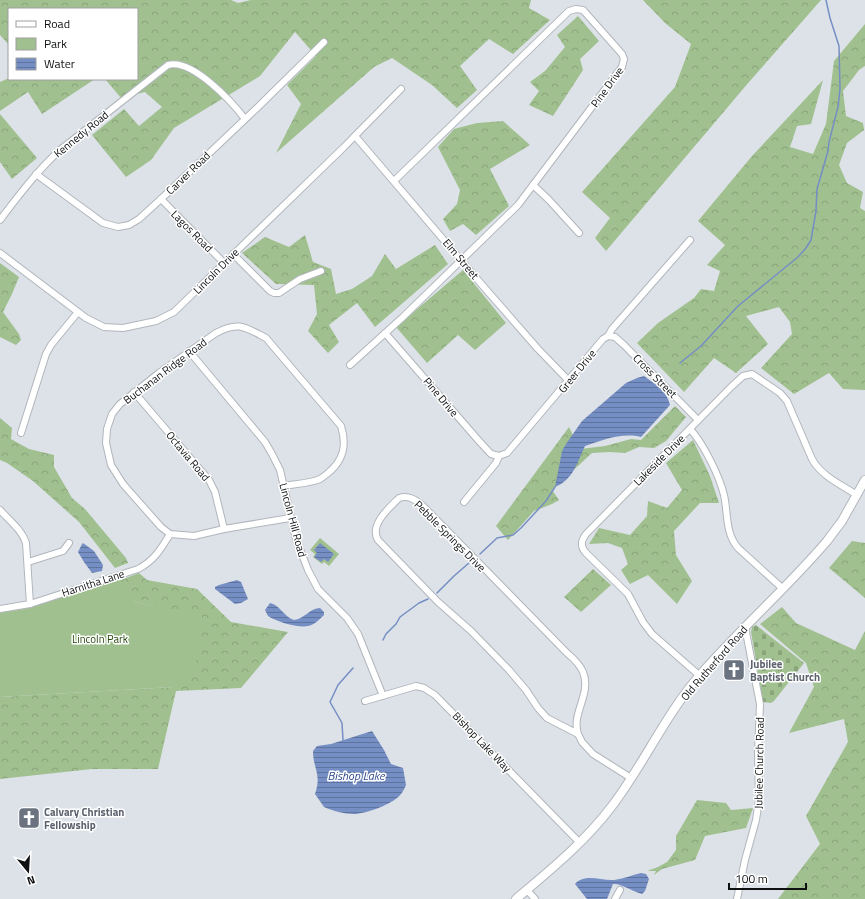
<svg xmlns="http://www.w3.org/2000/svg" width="865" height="899" font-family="'Titillium Web',sans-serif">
	<defs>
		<pattern id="forest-crowns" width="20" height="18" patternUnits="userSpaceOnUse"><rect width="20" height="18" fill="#a1c08f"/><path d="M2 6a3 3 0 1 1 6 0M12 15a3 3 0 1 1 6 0" fill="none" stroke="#89a47a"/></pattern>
		<pattern id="cemetery-stones" width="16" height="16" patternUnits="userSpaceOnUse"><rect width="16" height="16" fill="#a1c08f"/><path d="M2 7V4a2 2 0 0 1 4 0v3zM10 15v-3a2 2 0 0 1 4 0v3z" fill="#89a47a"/></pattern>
		<pattern id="water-rules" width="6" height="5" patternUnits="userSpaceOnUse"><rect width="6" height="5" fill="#758ec3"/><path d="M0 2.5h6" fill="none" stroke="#5e739d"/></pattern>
	</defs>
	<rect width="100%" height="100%" fill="#dde2e8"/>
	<!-- forest -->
	<g fill="url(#forest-crowns)">
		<path d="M 0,0 L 231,0 L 238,3 L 251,0 L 531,0 L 529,8 L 550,20 L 513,54 L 489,39 L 460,66 L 477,90 L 457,108 L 432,85 L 392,58 L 374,67 L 276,153 L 301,104 L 287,85 L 316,56 L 295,32 L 260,76 L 174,128 L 151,160 L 126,177 L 92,135 L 124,109 L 139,126 L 162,107 L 145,92 L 121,98 L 105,79 L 137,79 L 137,9 L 9,9 L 9,45 L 0,35 Z"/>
		<path d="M 643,0 L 821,0 L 749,82 L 606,251 L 595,238 L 610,218 L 582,192 L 675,87 L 691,44 L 665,23 Z"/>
		<path d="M 578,16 L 599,41 L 580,59 L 583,70 L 553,116 L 529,105 L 539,91 L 530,82 L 545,71 L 565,47 L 557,35 Z"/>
		<path d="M 865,24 L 865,66 L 859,70 L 843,91 L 846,116 L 863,123 L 864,130 L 847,143 L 839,165 L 847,183 L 863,192 L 860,208 L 865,211 L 865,390 L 843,389 L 829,373 L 794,394 L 761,368 L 792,334 L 790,322 L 779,307 L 746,316 L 768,344 L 736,373 L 714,358 L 684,392 L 637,343 L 658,323 L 694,298 L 701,289 L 714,291 L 720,271 L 707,265 L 725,245 L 698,221 L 752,156 L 823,80 L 811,124 L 797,126 L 790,147 L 813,154 L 826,124 L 834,61 Z"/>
		<path d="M 9,78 L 9,79 L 95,79 L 42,114 L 28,92 L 0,111 L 0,82 Z"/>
		<path d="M 0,114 L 37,158 L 12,179 L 0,162 Z"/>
		<path d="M 503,121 L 530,145 L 490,169 L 509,206 L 476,235 L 463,224 L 450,231 L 443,219 L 457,204 L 460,190 L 438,147 L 454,129 L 477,123 Z"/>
		<path d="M 305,235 L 313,262 L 331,269 L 336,294 L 352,289 L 372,276 L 385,254 L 396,269 L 435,245 L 448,264 L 375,327 L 357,303 L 329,325 L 339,342 L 328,353 L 308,331 L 317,314 L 314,285 L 276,284 L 242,253 L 265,237 L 289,247 Z"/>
		<path d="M 0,263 L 19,277 L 12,294 L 3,312 L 19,334 L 21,340 L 16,345 L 0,337 Z"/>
		<path d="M 463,270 L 506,323 L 475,350 L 458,335 L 427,363 L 396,327 Z"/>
		<path d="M 675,406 L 686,417 L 666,441 L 654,448 L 639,447 L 625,453 L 609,452 L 592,453 L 552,490 L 559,500 L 552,504 L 534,511 L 508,540 L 496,526 L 569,427 L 580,449 L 605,446 L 631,439 L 641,440 Z"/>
		<path d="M 0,418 L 12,428 L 11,439 L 29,449 L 54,455 L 54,467 L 72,498 L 85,509 L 126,558 L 128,563 L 115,568 L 79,522 L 33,481 L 7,463 L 0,460 Z"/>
		<path d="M 693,440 L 710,476 L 719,503 L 700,503 L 674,531 L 676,555 L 692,581 L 677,604 L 648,575 L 630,584 L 621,570 L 628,564 L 622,548 L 608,543 L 589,544 L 599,528 L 630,535 L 647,516 L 648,501 L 667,508 L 682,490 L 666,463 Z"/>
		<path d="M 852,541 L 865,543 L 865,598 L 829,568 Z"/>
		<path d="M 593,569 L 611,585 L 581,612 L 564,597 Z"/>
		<path d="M 139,573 L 147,580 L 197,589 L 231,622 L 288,632 L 241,688 L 176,691 L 158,769 L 92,769 L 0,779 L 0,697 L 173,687 L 202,617 L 136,602 L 118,581 Z"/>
		<path d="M 782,607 L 796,623 L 855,650 L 865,631 L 865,899 L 778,899 L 820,844 L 806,816 L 848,742 L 844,719 L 789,733 L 814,687 L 806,663 L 760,624 Z"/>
		<path d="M 697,800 L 726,803 L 731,810 L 753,808 L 746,828 L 705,836 L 695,860 L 662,869 L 654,875 L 656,871 L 647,871 L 658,867 L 667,862 L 676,850 L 676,836 Z"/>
	</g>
	<!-- cemetery -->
	<path fill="url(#cemetery-stones)" d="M 756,625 L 804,663 L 774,701 L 771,703 L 763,702 L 751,632 L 752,627 Z"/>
	<!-- park -->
	<g fill="#a1c08f">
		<path d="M 320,538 L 339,554 L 329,566 L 324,562 L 322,564 L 313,557 L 315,554 L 310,550 Z"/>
		<path d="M 117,578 L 136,602 L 202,616 L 195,671 L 173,687 L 0,697 L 0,612 L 24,609 Z"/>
	</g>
	<!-- water -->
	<g fill="url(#water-rules)">
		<path d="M 644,376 C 655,384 667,391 670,405 L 641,437 C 623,432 602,440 585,446 C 577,463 573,480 555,487 L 562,451 L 566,444 L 582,421 L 626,383 L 637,378 Z"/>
		<path d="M 83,543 L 94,551 L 103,565 L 102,571 L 92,573 L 84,562 L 78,552 L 82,544 Z"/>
		<path d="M 320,543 L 334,554 L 328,562 L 324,559 L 321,562 L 314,557 L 317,553 L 314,550 Z"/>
		<path d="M 237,580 L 241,582 L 248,599 L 241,603 L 235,604 L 215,589 L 215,587 L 219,585 Z"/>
		<path d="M 270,603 C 279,604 284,617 294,620 C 304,619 310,608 320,608 L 324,612 L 324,615 C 320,619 314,625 308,626 C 298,628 277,622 268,616 L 265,610 Z"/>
		<path d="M 372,731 L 384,750 L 391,764 L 403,768 L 406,785 C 404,790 401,795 397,798 C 389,805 365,814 354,814 C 344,814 333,811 324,807 L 315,794 C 322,774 313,769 313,751 L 317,746 L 331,744 Z"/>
		<path d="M 641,873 L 646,874 L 649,879 L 645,891 L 642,894 C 634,892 620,883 613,884 L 607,899 L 587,899 L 575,884 C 585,873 601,881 614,880 C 623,879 632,875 641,873 Z"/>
	</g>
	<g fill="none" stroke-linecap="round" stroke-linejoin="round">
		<!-- stream -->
		<g stroke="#758ec3" stroke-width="1.5">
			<path d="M 680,363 L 701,346 L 738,306 L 798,257 L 806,248 L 811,240 L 816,211 L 817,189 L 828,151 L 829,142 L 838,107 L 840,89 L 839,46 L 830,18 L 826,0"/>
			<path d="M 480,554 L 497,538 L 513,535 L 521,528 L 546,501 L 555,487"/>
			<path d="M 437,593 L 454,576 L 470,562"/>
			<path d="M 383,640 L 386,634 L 396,624 L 400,617 L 419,603 L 428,599"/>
			<path d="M 343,740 L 342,723 L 330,702 L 338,685 L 353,668"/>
		</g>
		<!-- street casing -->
		<g stroke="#b1b6bc" stroke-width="8">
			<g id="street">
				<path d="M 355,136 L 483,286 L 538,349 L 569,381"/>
				<path d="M 36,174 L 103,223 L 118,227 L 129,225 L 139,219 L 161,199 L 258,107 L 324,42"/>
				<path d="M 533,185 L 549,200 L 579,233"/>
				<path d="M 161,199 L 224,263"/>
				<path d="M 0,220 C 19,195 37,171 60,150 L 168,65 C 192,58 232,102 245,119"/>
				<path d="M 0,253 L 86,318 L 104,327 L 123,328 L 156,321 L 174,312 L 343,148 L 401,89"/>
				<path d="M 233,254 L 270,291 L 274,293 L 279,293 L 300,279 L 321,271"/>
				<path d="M 385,333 L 479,441 L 491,454 L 499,456"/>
				<path d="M 608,336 L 615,337 L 624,345 L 698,420"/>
				<path d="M 189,351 L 265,442 L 272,454 L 280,470 L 296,539 L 308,570 L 318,589 L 347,618 L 358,634 L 383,696"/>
				<path d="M 350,365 L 403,317 L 518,205 L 622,67 L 624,59 L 622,54 L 583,10 L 576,9 L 569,11 L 394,181"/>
				<path d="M 134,392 L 209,480 L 215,492 L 224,529"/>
				<path d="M 690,429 C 703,443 719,475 724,495 C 728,513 725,533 738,548 L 782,588"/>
				<path d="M 21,433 L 46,354 L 51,345 L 78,312"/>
				<path d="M 284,486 C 294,484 312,483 320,479 C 323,477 326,475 328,473 C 344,460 347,445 341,426 L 266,338 C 245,327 238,321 216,333 L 159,373 L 120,404 L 112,414 L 107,429 L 106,443 L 111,465 L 123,484 L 161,527 L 170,534 L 194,536 L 224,529 L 290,518"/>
				<path d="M 464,502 L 496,463 L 499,456 L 507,453 L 518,440 L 603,339 L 608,336 L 612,329 L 690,240"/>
				<path d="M 0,510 C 9,520 22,530 26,543 L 30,604"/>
				<path d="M 28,562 L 63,551 L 69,543"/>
				<path d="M 0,609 L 30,604 L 138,569 C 154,561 161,549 170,534"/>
				<path d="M 700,676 L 652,634 L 643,622 L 628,594 L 586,553 C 580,546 581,541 586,534 L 731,387 L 743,376 L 752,374 L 780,393 L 787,401 L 812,459 C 821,476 842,485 857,495"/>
				<path d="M 365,701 L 416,686 L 424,688 L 435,695 L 580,843"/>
				<path d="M 578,734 C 571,713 592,694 583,672 C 580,665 573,658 567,653 L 423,506 C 416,500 409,495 399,498 C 389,508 369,525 378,540 L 438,602 L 471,631 L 509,670 L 526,690 L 538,708 L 547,718 L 578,734 L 582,742 L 593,754 L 631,778"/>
				<path d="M 527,890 L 535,899"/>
				<path d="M 615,899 L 620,890"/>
				<path d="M 737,899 L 745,860 L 756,820 L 759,800 L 758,753 L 760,704 L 745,627"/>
			</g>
		</g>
		<!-- secondary casing -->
		<g stroke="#b1b6bc" stroke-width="10">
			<path id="secondary" d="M 516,899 C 550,870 585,842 612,806 C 644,764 665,715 700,675 C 740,629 787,588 827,541 L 842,521 L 865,480"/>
		</g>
		<!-- street -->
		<use href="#street" stroke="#fff" stroke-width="6"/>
		<!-- secondary -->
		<use href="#secondary" stroke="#fff" stroke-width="8"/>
	</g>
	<!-- icons -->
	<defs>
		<g id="church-square" transform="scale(1.15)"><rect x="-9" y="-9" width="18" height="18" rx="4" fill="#6b7280" stroke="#fff"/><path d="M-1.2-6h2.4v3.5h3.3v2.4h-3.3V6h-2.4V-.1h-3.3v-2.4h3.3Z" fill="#fff"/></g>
	</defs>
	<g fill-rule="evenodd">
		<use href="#church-square" x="734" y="670"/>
		<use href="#church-square" x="29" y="818"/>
	</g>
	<g text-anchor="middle" stroke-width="3" stroke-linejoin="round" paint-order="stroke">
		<!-- street labels -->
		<g font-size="11" fill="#0e1012" stroke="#fff">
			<text transform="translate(607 87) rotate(-54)" y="4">Pine Drive</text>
			<text transform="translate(81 134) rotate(-39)" y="4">Kennedy Road</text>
			<text transform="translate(188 173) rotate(-44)" y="4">Carver Road</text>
			<text transform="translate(192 231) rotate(45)" y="4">Lagos Road</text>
			<text transform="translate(461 259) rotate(50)" y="4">Elm Street</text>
			<text transform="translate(216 271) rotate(-45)" y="4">Lincoln Drive</text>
			<text transform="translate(165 371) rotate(-37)" y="4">Buchanan Ridge Road</text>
			<text transform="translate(577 371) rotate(-51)" y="4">Greer Drive</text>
			<text transform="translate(655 376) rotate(45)" y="4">Cross Street</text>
			<text transform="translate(441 397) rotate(50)" y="4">Pine Drive</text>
			<text transform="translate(188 456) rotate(50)" y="4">Octavia Road</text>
			<text transform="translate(659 460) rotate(-45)" y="4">Lakeside Drive</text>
			<text transform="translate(293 520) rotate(75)" y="4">Lincoln Hill Road</text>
			<text transform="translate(450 536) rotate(45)" y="4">Pebble Springs Drive</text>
			<text transform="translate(93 583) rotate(-18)" y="4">Harnitha Lane</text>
			<text transform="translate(714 663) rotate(-49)" y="4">Old Rutherford Road</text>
			<text transform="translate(482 742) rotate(46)" y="4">Bishop Lake Way</text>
			<text transform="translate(759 763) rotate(-89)" y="4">Jubilee Church Road</text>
		</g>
		<!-- park labels -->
		<g font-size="11" fill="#284810" stroke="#fff">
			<text x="100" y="643">Lincoln Park</text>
		</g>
		<!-- worship labels -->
		<g font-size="11" font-weight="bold" fill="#5b616d" stroke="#fff" text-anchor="start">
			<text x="750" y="668">Jubilee<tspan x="750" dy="13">Baptist Church</tspan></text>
			<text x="44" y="816">Calvary Christian<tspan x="44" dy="13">Fellowship</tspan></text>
		</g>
		<!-- water labels -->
		<g font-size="12" font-style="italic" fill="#2f4b8d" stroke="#fff">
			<text x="356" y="780">Bishop Lake</text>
		</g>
	</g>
	<!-- legend -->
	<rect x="8" y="8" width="130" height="72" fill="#ffffff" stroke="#9f9fa0"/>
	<rect x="16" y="21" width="20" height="6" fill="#ffffff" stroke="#9f9fa0"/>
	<text x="44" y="28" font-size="12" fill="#0e1012">Road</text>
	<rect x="16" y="38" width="20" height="12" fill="#a1c08f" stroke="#9f9fa0"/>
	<text x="44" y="48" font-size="12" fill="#0e1012">Park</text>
	<rect x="16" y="58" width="20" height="12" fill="url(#water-rules)" stroke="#9f9fa0"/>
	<text x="44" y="68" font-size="12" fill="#0e1012">Water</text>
	<!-- north arrow -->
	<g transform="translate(28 871) rotate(162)" stroke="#ffffff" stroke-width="3" paint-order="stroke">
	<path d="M0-3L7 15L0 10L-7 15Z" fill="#0e1012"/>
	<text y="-6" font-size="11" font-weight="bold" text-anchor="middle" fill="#0e1012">N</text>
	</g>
	<!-- scale -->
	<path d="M729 883v6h77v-6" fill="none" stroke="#0e1012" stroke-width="2"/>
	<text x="735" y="883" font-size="12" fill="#0e1012" stroke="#ffffff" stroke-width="3" paint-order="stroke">100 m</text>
</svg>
